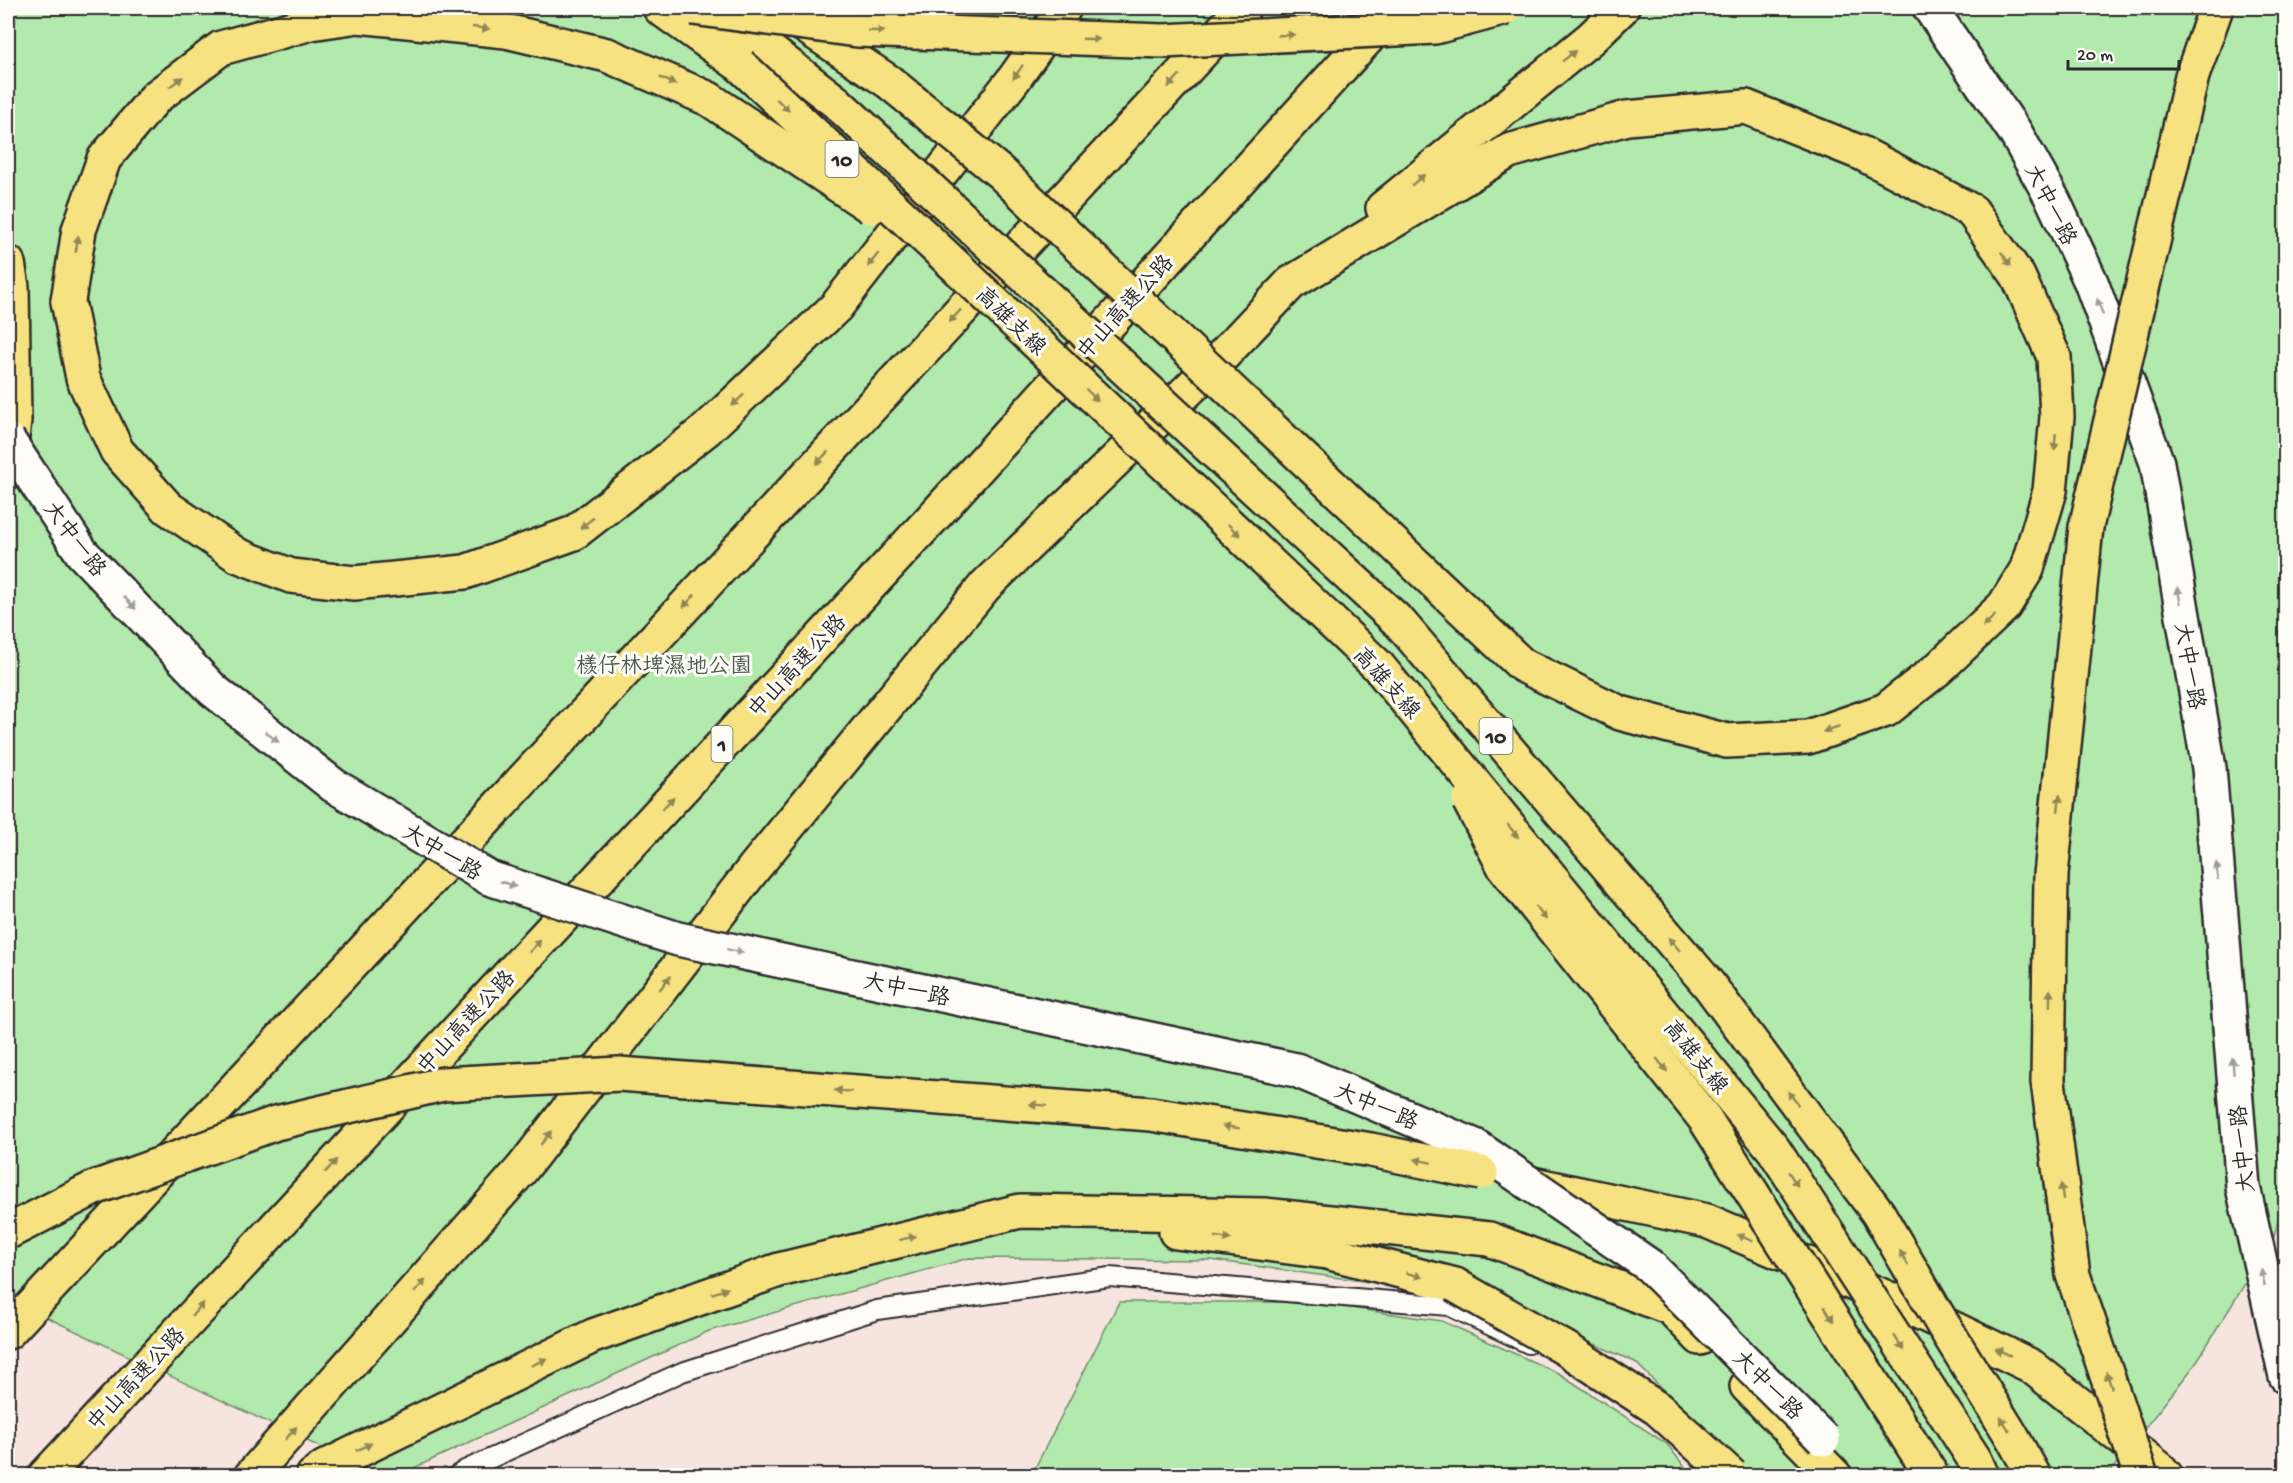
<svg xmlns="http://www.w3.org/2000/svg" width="2293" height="1483" font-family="'Gochi Hand','LXGW WenKai TC',sans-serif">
	<rect width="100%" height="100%" fill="#f6e4de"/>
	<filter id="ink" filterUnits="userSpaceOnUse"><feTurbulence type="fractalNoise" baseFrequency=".0167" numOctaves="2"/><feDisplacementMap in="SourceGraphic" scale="12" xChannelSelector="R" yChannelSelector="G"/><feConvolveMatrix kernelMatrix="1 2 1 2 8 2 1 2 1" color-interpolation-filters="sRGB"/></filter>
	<g filter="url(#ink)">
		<!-- green -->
		<g fill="#b2e9ac" stroke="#6e8a6c" stroke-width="1.5">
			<path d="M 8,8 L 2285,8 L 2286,1191 L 2274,1237 L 2194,1366 L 2107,1476 L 1749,1475 L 1635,1362 L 1492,1299 L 1211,1260 L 969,1258 L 709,1331 L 399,1475 L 379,1475 L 8,1299 Z"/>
			<path d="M 1119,1302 L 1308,1302 L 1442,1321 L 1560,1374 L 1667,1444 L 1691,1475 L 1031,1476 Z"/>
		</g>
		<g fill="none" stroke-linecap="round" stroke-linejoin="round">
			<!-- service casing -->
			<g stroke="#2b2b2b" stroke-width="22">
				<path id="service" d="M 456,1476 L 465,1470 L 682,1372 L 877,1310 L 1110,1277 L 1449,1306 L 1529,1344"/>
			</g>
			<!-- minor casing -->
			<g stroke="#2b2b2b" stroke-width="38">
				<path id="minor" d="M 1930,8 L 2015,132 L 2053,200 L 2091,282 L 2157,463 L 2209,768 L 2243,1187 L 2286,1376"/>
			</g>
			<!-- motorway casing -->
			<g stroke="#2b2b2b" stroke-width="38">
				<g id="motorway">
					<path d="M 660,8 L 740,65"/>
					<path d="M 715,8 L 836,102"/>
					<path d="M 793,18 L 889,82"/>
					<path d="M 1383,208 L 1591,38 L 1622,8"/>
					<path d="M 8,263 L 12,287 L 14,420 L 8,472"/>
					<path d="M 68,301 L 83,378 L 117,451 L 168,508 L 237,555 L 291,576 L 354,583 L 465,572 L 574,533 L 707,429 L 836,307 L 1014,79 L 1064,8"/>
					<path d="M 1528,1183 L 1707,1221 L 1915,1310 L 2031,1366 L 2160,1469 L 2166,1476"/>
					<path d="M 1176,1232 L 1327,1252 L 1455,1285"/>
					<path d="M 8,1332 L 1243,8"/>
					<path d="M 1747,1386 L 1835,1476"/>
					<path d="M 45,1476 L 937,513 L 1395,8"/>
					<path d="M 251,1476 L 522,1169 L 754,868 L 985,586 L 1211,368 L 1291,283 L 1509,151 L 1627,118 L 1746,107 L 1861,153 L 1972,211"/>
					<path d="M 313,1476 L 325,1467 L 593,1336 L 779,1270 L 1020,1211 L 1264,1215 L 1489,1239 L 1671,1308 L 1700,1338"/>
				</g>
			</g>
			<!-- service -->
			<use href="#service" stroke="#fdfcf7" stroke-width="18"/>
			<!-- minor -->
			<use href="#minor" stroke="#fdfcf7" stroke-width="33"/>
			<!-- motorway -->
			<use href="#motorway" stroke="#f7e281" stroke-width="33"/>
			<!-- minor-bridge casing -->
			<g stroke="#2b2b2b" stroke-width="38" stroke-linecap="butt">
				<path id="minor-bridge" d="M 8,440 L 82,553 L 213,690 L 333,785 L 489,878 L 678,939 L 1296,1070 L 1475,1146 L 1650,1266 L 1823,1439"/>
			</g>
			<!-- motorway-bridge casing -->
			<g stroke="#2b2b2b" stroke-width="38" stroke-linecap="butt">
				<g id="motorway-bridge">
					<path d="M 693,8 L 857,30 L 1163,41 L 1435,27 L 1506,8"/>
					<path d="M 740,65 L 943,254 L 1378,666 L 1774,1150 L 1975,1460 L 1982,1476"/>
					<path d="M 889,82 L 1001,173 L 1522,665 L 1620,713 L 1727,741 L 1808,737 L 1886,710 L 1939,668 L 2004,606 L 2027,569 L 2050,491 L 2057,417 L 2054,357 L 2018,276 L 1972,211"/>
					<path d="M 836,102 L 1400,623 L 1709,985 L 1878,1213 L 1942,1323 L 2011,1435 L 2034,1476"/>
					<path d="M 68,301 L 79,230 L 104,159 L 156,97 L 221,48 L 311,23 L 358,16 L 506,31 L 607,55 L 709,99 L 871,207"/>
					<path d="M 1469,800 L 1505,868 L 1705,1119 L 1932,1476"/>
					<path d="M 8,1232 L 94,1188 L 276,1123 L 443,1084 L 619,1074 L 1151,1114 L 1371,1150 L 1481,1173"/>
					<path d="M 1455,1285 L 1568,1350 L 1658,1409 L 1732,1476"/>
					<path d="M 2141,1476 L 2073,1275 L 2048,1081 L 2051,875 L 2086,527 L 2192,76 L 2216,8"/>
				</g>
			</g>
			<!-- minor-bridge -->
			<use href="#minor-bridge" stroke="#fdfcf7" stroke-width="33"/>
			<!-- motorway-bridge -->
			<use href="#motorway-bridge" stroke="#f7e281" stroke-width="33"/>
		</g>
		<!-- one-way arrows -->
		<defs><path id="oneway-solid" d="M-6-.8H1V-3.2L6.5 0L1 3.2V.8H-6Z" transform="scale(1.5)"/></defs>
		<g fill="#918656">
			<use href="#oneway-solid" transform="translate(481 28) rotate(6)"/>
			<use href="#oneway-solid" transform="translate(876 31) rotate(2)"/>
			<use href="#oneway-solid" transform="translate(1286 35) rotate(-3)"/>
			<use href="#oneway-solid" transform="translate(1091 39) rotate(2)"/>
			<use href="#oneway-solid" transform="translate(1569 56) rotate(-39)"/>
			<use href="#oneway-solid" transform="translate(1018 72) rotate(125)"/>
			<use href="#oneway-solid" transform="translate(668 81) rotate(24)"/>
			<use href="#oneway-solid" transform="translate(1174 81) rotate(133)"/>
			<use href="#oneway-solid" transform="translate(176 82) rotate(-37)"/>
			<use href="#oneway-solid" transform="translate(783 105) rotate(43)"/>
			<use href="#oneway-solid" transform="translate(1418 180) rotate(-39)"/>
			<use href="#oneway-solid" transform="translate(77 244) rotate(-81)"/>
			<use href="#oneway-solid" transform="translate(2006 259) rotate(55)"/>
			<use href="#oneway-solid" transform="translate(873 260) rotate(128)"/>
			<use href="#oneway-solid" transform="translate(955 316) rotate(133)"/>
			<use href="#oneway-solid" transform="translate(1092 395) rotate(44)"/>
			<use href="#oneway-solid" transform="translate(738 400) rotate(137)"/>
			<use href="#oneway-solid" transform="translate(2055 442) rotate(95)"/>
			<use href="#oneway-solid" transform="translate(822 458) rotate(133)"/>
			<use href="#oneway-solid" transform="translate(587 523) rotate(142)"/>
			<use href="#oneway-solid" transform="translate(1234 530) rotate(44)"/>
			<use href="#oneway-solid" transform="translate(689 601) rotate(133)"/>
			<use href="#oneway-solid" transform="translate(1989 621) rotate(137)"/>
			<use href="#oneway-solid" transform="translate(1831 729) rotate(161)"/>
			<use href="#oneway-solid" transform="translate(668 803) rotate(-47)"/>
			<use href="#oneway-solid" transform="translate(2059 803) rotate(-84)"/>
			<use href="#oneway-solid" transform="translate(1513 831) rotate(51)"/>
			<use href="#oneway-solid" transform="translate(1541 913) rotate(51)"/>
			<use href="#oneway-solid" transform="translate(1674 944) rotate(-131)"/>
			<use href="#oneway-solid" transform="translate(535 946) rotate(-47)"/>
			<use href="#oneway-solid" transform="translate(665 983) rotate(-52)"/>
			<use href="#oneway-solid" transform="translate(2050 998) rotate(-89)"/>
			<use href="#oneway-solid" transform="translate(1662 1065) rotate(51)"/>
			<use href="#oneway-solid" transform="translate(843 1091) rotate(-176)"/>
			<use href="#oneway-solid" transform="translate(1793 1098) rotate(-127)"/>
			<use href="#oneway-solid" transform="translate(1038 1105) rotate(-176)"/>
			<use href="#oneway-solid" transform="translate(1231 1127) rotate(-171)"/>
			<use href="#oneway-solid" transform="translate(546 1138) rotate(-52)"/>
			<use href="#oneway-solid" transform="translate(1423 1161) rotate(-168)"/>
			<use href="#oneway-solid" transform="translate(331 1166) rotate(-47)"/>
			<use href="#oneway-solid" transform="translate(1793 1179) rotate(57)"/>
			<use href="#oneway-solid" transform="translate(2062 1192) rotate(-97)"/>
			<use href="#oneway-solid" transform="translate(908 1238) rotate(-14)"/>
			<use href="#oneway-solid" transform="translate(1223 1238) rotate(8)"/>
			<use href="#oneway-solid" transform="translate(1745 1238) rotate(-157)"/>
			<use href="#oneway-solid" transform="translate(1904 1258) rotate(-120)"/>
			<use href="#oneway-solid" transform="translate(1414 1275) rotate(15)"/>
			<use href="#oneway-solid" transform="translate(420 1286) rotate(-49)"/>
			<use href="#oneway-solid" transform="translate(720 1291) rotate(-19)"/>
			<use href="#oneway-solid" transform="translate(198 1309) rotate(-47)"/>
			<use href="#oneway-solid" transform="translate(1829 1314) rotate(58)"/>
			<use href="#oneway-solid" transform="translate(1899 1343) rotate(57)"/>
			<use href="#oneway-solid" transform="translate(2003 1352) rotate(-154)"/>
			<use href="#oneway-solid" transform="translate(539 1362) rotate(-26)"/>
			<use href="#oneway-solid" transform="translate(2109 1380) rotate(-109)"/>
			<use href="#oneway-solid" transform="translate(2005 1424) rotate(-122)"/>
			<use href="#oneway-solid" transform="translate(291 1433) rotate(-49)"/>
			<use href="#oneway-solid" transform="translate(364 1447) rotate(-26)"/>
		</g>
		<g fill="#9e9e9b">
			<use href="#oneway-solid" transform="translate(2100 307) rotate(-110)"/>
			<use href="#oneway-solid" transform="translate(2179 595) rotate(-100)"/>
			<use href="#oneway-solid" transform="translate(130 603) rotate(46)"/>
			<use href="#oneway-solid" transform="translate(272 737) rotate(38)"/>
			<use href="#oneway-solid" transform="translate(2217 871) rotate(-95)"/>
			<use href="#oneway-solid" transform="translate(508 884) rotate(18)"/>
			<use href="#oneway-solid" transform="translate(735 951) rotate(12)"/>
			<use href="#oneway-solid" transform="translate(2233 1066) rotate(-95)"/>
			<use href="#oneway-solid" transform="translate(2263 1278) rotate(-102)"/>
		</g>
	</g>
	<g text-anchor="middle" stroke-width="6" stroke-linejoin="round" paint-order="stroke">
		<!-- shield labels -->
		<g fill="#fdfcf7" stroke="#6a6a68" stroke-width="1.5">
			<rect x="825.5" y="141" width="33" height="36" rx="4.5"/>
			<rect x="1479.5" y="718" width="33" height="36" rx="4.5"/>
			<rect x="711.5" y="726" width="21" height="36" rx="4.5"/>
		</g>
		<g font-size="21" font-weight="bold" fill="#2b2b2b">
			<text x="842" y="166">10</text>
			<text x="1496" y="743">10</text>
			<text x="722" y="751">1</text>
		</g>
		<!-- street labels -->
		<g font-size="22" fill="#2b2b2b" stroke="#fdfcf7">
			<text transform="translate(2052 204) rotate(63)" y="8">大中一路</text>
			<text transform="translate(1124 306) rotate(-48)" y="8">中山高速公路</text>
			<text transform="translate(1012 320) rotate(44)" y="8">高雄支線</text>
			<text transform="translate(76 538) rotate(53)" y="8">大中一路</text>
			<text transform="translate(796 665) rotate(-47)" y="8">中山高速公路</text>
			<text transform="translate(2191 666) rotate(80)" y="8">大中一路</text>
			<text transform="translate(1388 682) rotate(48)" y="8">高雄支線</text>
			<text transform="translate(443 851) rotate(31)" y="8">大中一路</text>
			<text transform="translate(907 988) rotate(12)" y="8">大中一路</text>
			<text transform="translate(465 1021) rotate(-47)" y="8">中山高速公路</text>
			<text transform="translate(1697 1056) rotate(51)" y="8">高雄支線</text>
			<text transform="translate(1377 1105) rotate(23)" y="8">大中一路</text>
			<text transform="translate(2241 1149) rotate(-96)" y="8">大中一路</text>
			<text transform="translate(135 1378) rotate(-47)" y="8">中山高速公路</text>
			<text transform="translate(1769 1384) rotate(45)" y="8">大中一路</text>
		</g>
		<!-- park labels -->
		<g font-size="22" fill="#4d5a4b" stroke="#fdfcf7">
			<text x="664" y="672">檨仔林埤濕地公園</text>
		</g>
	</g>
	<!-- margin -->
	<rect width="2293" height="1483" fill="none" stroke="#fdfcf7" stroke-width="30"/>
	<rect x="15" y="15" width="2263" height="1453" fill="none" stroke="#2b2b2b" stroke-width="2" filter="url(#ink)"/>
	<!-- scale -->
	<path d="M2068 60v9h111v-9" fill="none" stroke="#2b2b2b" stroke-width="3"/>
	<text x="2077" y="60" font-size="18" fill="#2b2b2b" stroke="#fdfcf7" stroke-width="4.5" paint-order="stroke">20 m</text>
</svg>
